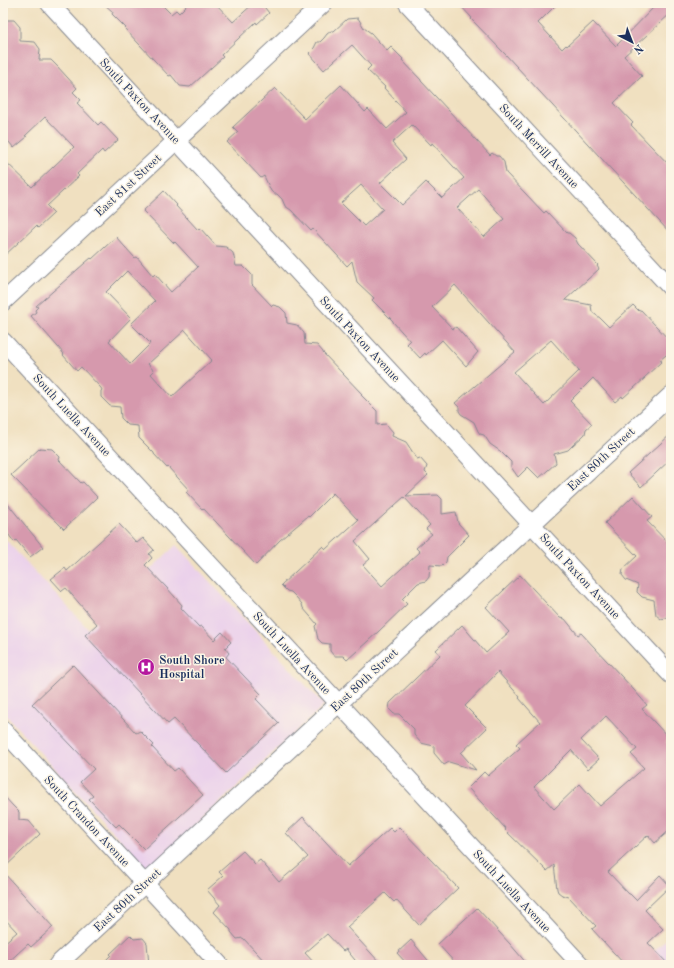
<svg xmlns="http://www.w3.org/2000/svg" width="674" height="968" font-family="'Old Standard TT',serif">
	<rect width="100%" height="100%" fill="#fcf5e5"/>
	<filter id="ink" filterUnits="userSpaceOnUse"><feTurbulence type="fractalNoise" baseFrequency=".025" numOctaves="2"/><feDisplacementMap in="SourceGraphic" scale="8" xChannelSelector="R" yChannelSelector="G"/><feConvolveMatrix kernelMatrix="1 2 1 2 8 2 1 2 1" color-interpolation-filters="sRGB"/></filter>
	<filter id="wash" filterUnits="userSpaceOnUse"><feTurbulence type="fractalNoise" baseFrequency=".012" numOctaves="4" result="noise"/><feDisplacementMap in="SourceGraphic" scale="16" xChannelSelector="R" yChannelSelector="G"/><feGaussianBlur stdDeviation="0.9" result="paint"/><feColorMatrix in="noise" values="0 0 0 0 0 0 0 0 0 0 0 0 0 0 0 0 0 1.4 0 .05"/><feComposite in="paint" operator="in"/></filter>
	<g filter="url(#wash)">
		<rect width="100%" height="100%" fill="#f0e0c0"/>
		<!-- built -->
		<g fill="#ebd1eb">
			<path d="M 3,537 L 88,629 L 176,545 L 324,705 L 148,870 L 3,712 Z"/>
			<path d="M 671,935 L 671,965 L 639,965 Z"/>
		</g>
		<g id="blocks">
			<!-- building -->
			<g fill="#d699ad" fill-rule="evenodd">
				<path d="M 103,3 L 160,3 L 171,14 L 176,10 L 179,13 L 189,3 L 215,3 L 233,22 L 254,3 L 261,3 L 269,13 L 257,24 L 256,22 L 221,55 L 223,57 L 190,87 L 180,86 L 171,75 L 169,76 L 125,29 L 126,28 L 112,14 L 113,12 Z"/>
				<path d="M 458,3 L 558,3 L 538,23 L 562,49 L 566,45 L 567,46 L 593,22 L 616,46 L 658,3 L 671,3 L 671,13 L 624,56 L 642,76 L 614,103 L 633,123 L 631,125 L 671,167 L 671,234 L 505,54 L 471,19 L 472,18 Z"/>
				<path d="M 358,18 L 364,28 L 371,33 L 387,51 L 391,47 L 403,59 L 402,60 L 421,80 L 421,81 L 490,155 L 492,153 L 496,156 L 499,156 L 504,162 L 506,173 L 544,213 L 546,211 L 567,233 L 569,233 L 575,238 L 578,244 L 598,265 L 597,266 L 599,269 L 565,300 L 591,305 L 592,312 L 600,318 L 609,327 L 633,305 L 639,311 L 641,310 L 671,342 L 671,351 L 660,360 L 662,361 L 644,378 L 645,378 L 623,398 L 622,396 L 615,402 L 593,378 L 570,401 L 592,424 L 586,429 L 585,434 L 583,436 L 573,445 L 568,450 L 554,454 L 556,463 L 539,478 L 528,467 L 518,477 L 511,467 L 511,462 L 500,451 L 490,444 L 484,435 L 480,434 L 478,431 L 474,422 L 461,414 L 459,411 L 459,407 L 455,403 L 515,352 L 455,285 L 432,307 L 453,329 L 456,327 L 478,352 L 466,366 L 442,340 L 426,355 L 425,353 L 420,358 L 407,344 L 410,341 L 393,322 L 393,321 L 372,300 L 374,298 L 357,282 L 352,261 L 347,266 L 313,229 L 311,231 L 291,210 L 285,206 L 282,199 L 277,194 L 274,194 L 271,191 L 264,176 L 261,178 L 227,142 L 238,132 L 233,127 L 275,88 L 305,119 L 341,85 L 365,112 L 368,109 L 387,129 L 406,112 L 384,88 L 385,87 L 367,70 L 371,66 L 352,45 L 324,70 L 309,53 L 314,48 L 317,42 L 320,42 L 324,38 L 327,34 L 331,31 L 334,31 L 347,19 ZM 412,125 L 431,145 L 432,143 L 464,178 L 442,198 L 426,182 L 402,205 L 380,183 L 406,159 L 392,143 ZM 361,185 L 383,209 L 364,226 L 341,203 ZM 478,189 L 504,219 L 484,237 L 457,208 ZM 551,340 L 579,371 L 544,405 L 514,372 Z"/>
				<path d="M 3,20 L 14,20 L 20,27 L 20,41 L 35,42 L 40,49 L 39,60 L 51,60 L 57,66 L 77,88 L 73,92 L 81,100 L 77,103 L 98,125 L 101,122 L 118,140 L 104,153 L 102,150 L 77,174 L 79,176 L 47,206 L 54,213 L 38,228 L 36,226 L 3,257 L 3,159 L 32,187 L 74,147 L 45,117 L 25,136 L 27,137 L 14,148 L 3,135 Z"/>
				<path d="M 164,191 L 177,205 L 176,206 L 198,230 L 200,228 L 216,246 L 226,247 L 233,253 L 236,266 L 243,266 L 252,275 L 252,285 L 272,306 L 273,305 L 280,307 L 286,313 L 287,323 L 297,325 L 304,333 L 305,344 L 317,345 L 323,352 L 323,353 L 362,394 L 361,395 L 377,411 L 377,425 L 386,424 L 393,432 L 392,436 L 406,442 L 408,445 L 417,459 L 420,458 L 427,466 L 425,472 L 428,475 L 406,496 L 438,495 L 442,499 L 442,514 L 456,512 L 458,523 L 469,535 L 447,557 L 446,562 L 442,566 L 430,565 L 429,577 L 426,581 L 418,583 L 402,599 L 407,604 L 379,631 L 347,660 L 343,656 L 334,656 L 330,651 L 330,644 L 322,643 L 318,639 L 315,626 L 317,624 L 303,608 L 302,604 L 296,597 L 291,592 L 287,591 L 281,585 L 323,546 L 326,549 L 358,520 L 357,519 L 333,493 L 309,517 L 308,516 L 280,540 L 256,565 L 203,508 L 202,509 L 186,492 L 189,490 L 168,467 L 167,468 L 154,454 L 154,453 L 139,438 L 138,426 L 128,425 L 121,418 L 120,407 L 110,406 L 101,397 L 101,391 L 102,390 L 101,388 L 81,367 L 77,371 L 63,355 L 64,354 L 31,316 L 36,312 L 35,310 L 38,307 L 36,306 L 85,263 L 91,258 L 92,259 L 116,237 L 135,258 L 137,257 L 153,276 L 155,274 L 171,292 L 198,267 L 175,242 L 174,243 L 143,211 ZM 127,271 L 155,301 L 131,324 L 150,343 L 149,344 L 149,345 L 130,364 L 109,341 L 131,318 L 106,292 ZM 185,330 L 211,359 L 210,360 L 211,361 L 172,397 L 151,374 L 154,371 L 148,364 ZM 404,497 L 430,525 L 426,529 L 432,534 L 416,548 L 420,552 L 382,586 L 363,565 L 370,559 L 355,541 Z"/>
				<path d="M 671,434 L 671,459 L 641,487 L 628,473 Z"/>
				<path d="M 40,448 L 52,449 L 60,457 L 59,460 L 81,483 L 83,482 L 97,497 L 64,529 L 11,475 Z"/>
				<path d="M 633,496 L 652,517 L 647,521 L 671,546 L 671,614 L 666,618 L 661,619 L 656,615 L 654,600 L 642,597 L 637,592 L 638,585 L 626,580 L 622,575 L 623,569 L 637,556 L 605,523 Z"/>
				<path d="M 3,498 L 43,547 L 30,557 L 16,540 L 14,542 L 3,527 Z"/>
				<path d="M 119,524 L 137,543 L 143,538 L 154,550 L 149,554 L 152,558 L 145,565 L 167,588 L 182,605 L 181,608 L 199,627 L 201,626 L 214,640 L 222,632 L 231,642 L 225,648 L 229,653 L 226,657 L 261,694 L 256,699 L 279,723 L 226,773 L 174,719 L 168,724 L 85,635 L 97,624 L 66,588 L 62,591 L 51,579 L 65,568 L 67,571 Z"/>
				<path d="M 520,575 L 560,618 L 565,619 L 578,635 L 581,633 L 634,690 L 647,705 L 642,709 L 669,738 L 666,742 L 671,747 L 671,829 L 655,843 L 648,835 L 608,872 L 629,894 L 630,894 L 636,900 L 660,875 L 670,886 L 645,910 L 663,929 L 648,943 L 669,965 L 625,965 L 592,929 L 596,926 L 569,897 L 562,895 L 558,892 L 557,889 L 554,865 L 547,871 L 505,830 L 506,829 L 468,788 L 484,772 L 488,776 L 520,748 L 516,744 L 540,722 L 519,698 L 520,697 L 498,672 L 465,706 L 487,728 L 461,753 L 476,770 L 449,762 L 444,765 L 434,753 L 434,746 L 421,743 L 414,735 L 414,729 L 399,714 L 394,714 L 389,709 L 390,703 L 440,655 L 436,650 L 462,625 L 486,653 L 509,632 L 486,607 ZM 606,716 L 637,749 L 631,754 L 644,768 L 600,806 L 580,784 L 554,809 L 534,787 L 571,750 L 588,769 L 599,759 L 581,740 Z"/>
				<path d="M 73,665 L 136,733 L 140,731 L 154,745 L 152,747 L 174,771 L 178,768 L 203,795 L 144,849 L 119,824 L 116,827 L 89,799 L 93,796 L 80,782 L 94,769 L 32,704 Z"/>
				<path d="M 3,795 L 13,806 L 19,812 L 19,820 L 29,821 L 40,834 L 3,869 Z"/>
				<path d="M 303,817 L 348,866 L 390,828 L 394,832 L 399,827 L 458,888 L 419,925 L 396,900 L 394,902 L 385,893 L 347,927 L 382,965 L 359,965 L 346,949 L 343,951 L 327,934 L 305,953 L 316,965 L 268,965 L 243,938 L 237,939 L 231,932 L 231,930 L 214,912 L 220,905 L 207,890 L 223,876 L 219,872 L 243,851 L 255,864 L 260,860 L 279,882 L 308,857 L 286,833 Z"/>
				<path d="M 3,872 L 53,927 L 31,947 L 28,944 L 5,965 L 3,965 L 3,944 L 17,932 L 3,917 Z"/>
				<path d="M 477,908 L 510,944 L 528,965 L 457,965 L 438,944 Z"/>
				<path d="M 130,935 L 134,939 L 143,938 L 147,943 L 149,965 L 101,965 L 111,955 L 110,954 Z"/>
				<path d="M 411,940 L 432,965 L 408,965 L 397,953 Z"/>
			</g>
		</g>
	</g>
	<g filter="url(#ink)">
		<use href="#blocks" fill-opacity="0" stroke="#86888f" stroke-width="1"/>
		<g fill="none" stroke-linecap="round" stroke-linejoin="round">
			<!-- minor casing -->
			<g stroke="#86888f" stroke-width="19">
				<g id="minor">
					<path d="M 49,3 L 671,675"/>
					<path d="M 407,3 L 671,288"/>
					<path d="M 3,302 L 324,3"/>
					<path d="M 3,341 L 581,965"/>
					<path d="M 3,730 L 220,965"/>
					<path d="M 57,965 L 671,395"/>
				</g>
			</g>
			<!-- minor -->
			<use href="#minor" stroke="#fff" stroke-width="17"/>
		</g>
	</g>
	<!-- icons -->
	<defs>
		<g id="hospital-disc" transform="scale(0.9)"><circle r="9.5" fill="#b5179e" stroke="#fcf5e5"/><path d="M-5-5h3v3.5h4V-5h3V5h-3V1.5h-4V5h-3Z" fill="#fff"/></g>
	</defs>
	<g fill-rule="evenodd">
		<use href="#hospital-disc" x="146" y="667"/>
	</g>
	<g text-anchor="middle" stroke-width="3" stroke-linejoin="round" paint-order="stroke">
		<!-- street labels -->
		<g font-size="12" fill="#1b2f5e" stroke="#fcf5e5">
			<text transform="translate(140 101) rotate(47)" y="4">South Paxton Avenue</text>
			<text transform="translate(539 146) rotate(47)" y="4">South Merrill Avenue</text>
			<text transform="translate(128 185) rotate(-43)" y="4">East 81st Street</text>
			<text transform="translate(360 339) rotate(47)" y="4">South Paxton Avenue</text>
			<text transform="translate(72 415) rotate(47)" y="4">South Luella Avenue</text>
			<text transform="translate(601 459) rotate(-43)" y="4">East 80th Street</text>
			<text transform="translate(580 576) rotate(47)" y="4">South Paxton Avenue</text>
			<text transform="translate(292 653) rotate(47)" y="4">South Luella Avenue</text>
			<text transform="translate(364 680) rotate(-43)" y="4">East 80th Street</text>
			<text transform="translate(87 821) rotate(47)" y="4">South Crandon Avenue</text>
			<text transform="translate(512 891) rotate(47)" y="4">South Luella Avenue</text>
			<text transform="translate(127 900) rotate(-43)" y="4">East 80th Street</text>
		</g>
		<!-- poi labels -->
		<g font-size="12" font-weight="bold" fill="#1b2f5e" stroke="#fcf5e5" text-anchor="start">
			<text x="159" y="664">South Shore<tspan x="159" dy="14">Hospital</tspan></text>
		</g>
	</g>
	<!-- margin -->
	<rect width="674" height="968" fill="none" stroke="#fcf5e5" stroke-width="16"/>
	<!-- north arrow -->
	<g transform="translate(632 42) rotate(138)" stroke="#fcf5e5" stroke-width="3" paint-order="stroke">
	<path d="M0-3L7 15L0 10L-7 15Z" fill="#1b2f5e"/>
	<text y="-6" font-size="11" font-weight="bold" text-anchor="middle" fill="#1b2f5e">N</text>
	</g>
</svg>
